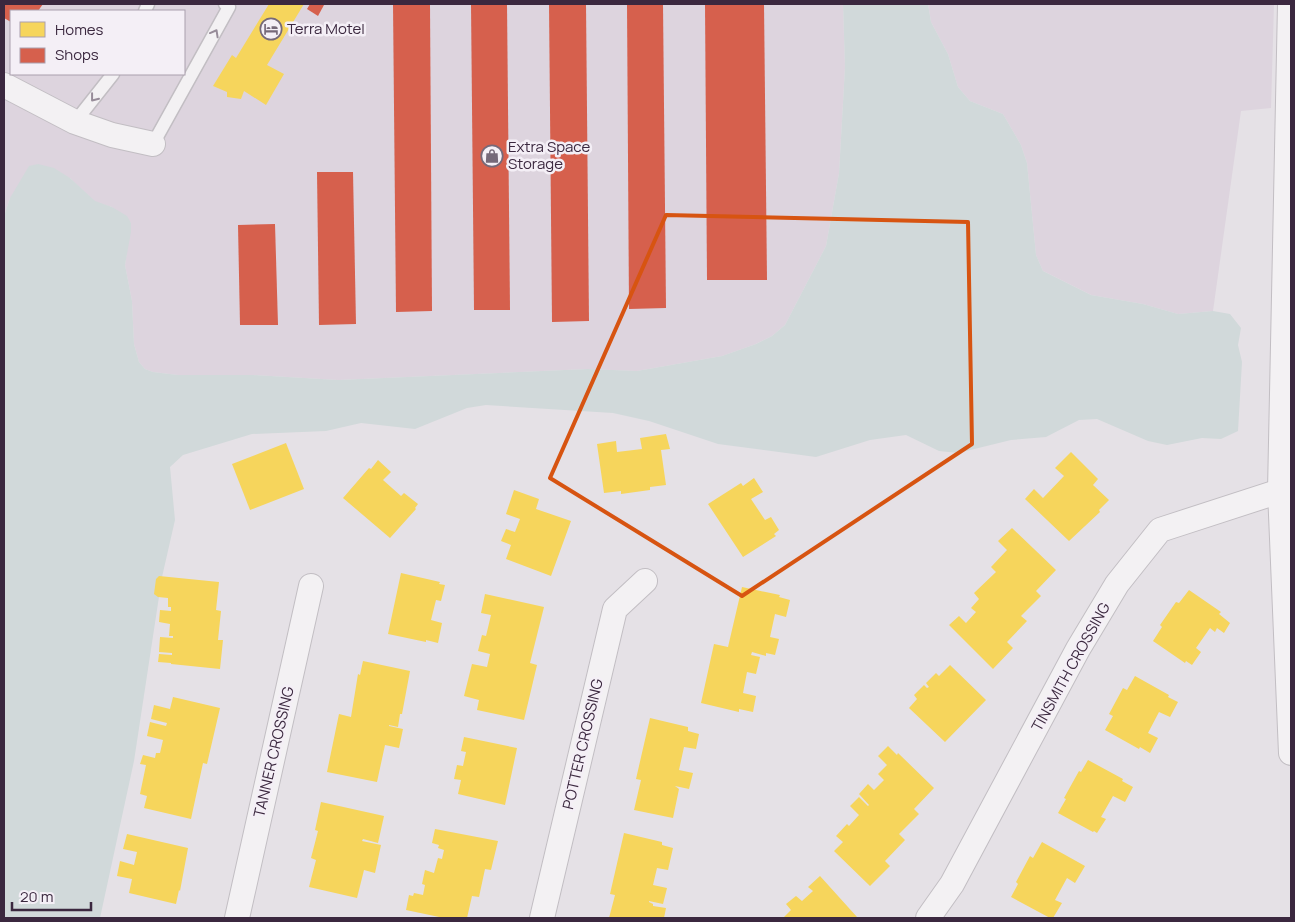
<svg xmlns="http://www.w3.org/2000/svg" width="1295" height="922" font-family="Manrope,sans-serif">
	<rect width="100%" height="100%" fill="#e5e1e6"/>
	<!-- built -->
	<g fill="#ddd4de" fill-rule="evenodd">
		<path d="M 4,4 L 843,4 L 845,67 L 839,173 L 826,246 L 785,325 L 772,336 L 756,344 L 722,356 L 637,371 L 588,369 L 338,380 L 253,375 L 178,375 L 153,372 L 145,369 L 139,362 L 134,344 L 132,301 L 125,265 L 131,223 L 112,207 L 95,202 L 70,178 L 10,198 L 4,216 ZM 11,11 L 184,11 L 184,74 L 11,74 Z"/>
		<path d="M 928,4 L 1274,4 L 1271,108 L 1241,111 L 1213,311 L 1178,314 L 1143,304 L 1091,295 L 1043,271 L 1036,255 L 1027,163 L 1021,145 L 1003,114 L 970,101 L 958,87 L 948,54 L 931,22 Z"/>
	</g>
	<!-- green -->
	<path fill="#d1d9da" d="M 843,4 L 928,4 L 931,22 L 948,54 L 958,87 L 970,101 L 1003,114 L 1021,145 L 1027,163 L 1036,255 L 1043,271 L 1091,295 L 1143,304 L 1178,314 L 1213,311 L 1230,314 L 1241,328 L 1238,345 L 1242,362 L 1238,431 L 1221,439 L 1202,438 L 1167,445 L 1148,441 L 1097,419 L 1079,420 L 1046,437 L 1011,440 L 958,453 L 939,451 L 906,435 L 870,440 L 816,457 L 718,444 L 649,421 L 613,413 L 486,405 L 467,408 L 415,429 L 361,423 L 326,431 L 252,434 L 183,455 L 170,467 L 175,520 L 162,577 L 134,761 L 100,918 L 4,918 L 4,216 L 10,198 L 29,166 L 38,164 L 54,168 L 70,178 L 95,201 L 112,207 L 127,216 L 131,223 L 131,232 L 125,265 L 132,301 L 134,344 L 139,362 L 145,369 L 153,372 L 178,375 L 253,375 L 338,380 L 588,369 L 637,371 L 722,356 L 756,344 L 772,336 L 785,325 L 826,246 L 839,173 L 845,67 Z"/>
	<!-- homes -->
	<g fill="#f6d55c">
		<path d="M 269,4 L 304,4 L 267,65 L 284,74 L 266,105 L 244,91 L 241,99 L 227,97 L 227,92 L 213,86 L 232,55 L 236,58 Z"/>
		<path d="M 666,434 L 670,449 L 661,450 L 666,485 L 650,487 L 650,490 L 621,494 L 621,491 L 604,493 L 597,444 L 616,441 L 617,452 L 642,449 L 640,438 Z"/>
		<path d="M 286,443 L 304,489 L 250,510 L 232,464 Z"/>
		<path d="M 1071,452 L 1098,479 L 1093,485 L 1109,500 L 1099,510 L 1100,512 L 1069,541 L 1025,499 L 1034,489 L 1043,498 L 1064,476 L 1055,468 Z"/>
		<path d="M 378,460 L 391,472 L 383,480 L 401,496 L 404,493 L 418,504 L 415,508 L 416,509 L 390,538 L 343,498 L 369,468 L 371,469 Z"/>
		<path d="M 754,478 L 763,492 L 751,499 L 765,520 L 771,517 L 779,530 L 774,534 L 776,536 L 743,557 L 708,504 L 741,483 L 743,486 Z"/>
		<path d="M 514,490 L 539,499 L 536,509 L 571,521 L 551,576 L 506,559 L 511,545 L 501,541 L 506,529 L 515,532 L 520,519 L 506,514 Z"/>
		<path d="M 1012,528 L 1056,570 L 1036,591 L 1041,596 L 1021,616 L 1027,621 L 1007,642 L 1013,648 L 993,669 L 949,625 L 959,616 L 966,623 L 976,612 L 971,608 L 979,599 L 974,593 L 996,572 L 991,567 L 1007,550 L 998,541 Z"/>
		<path d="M 401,573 L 440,582 L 439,584 L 445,585 L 441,601 L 436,600 L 431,620 L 442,623 L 438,643 L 426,640 L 426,642 L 388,634 Z"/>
		<path d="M 159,576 L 219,582 L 216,610 L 221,611 L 218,640 L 223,640 L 220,669 L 171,664 L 171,663 L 158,662 L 159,654 L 172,655 L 172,653 L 159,652 L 160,637 L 173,638 L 173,636 L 169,636 L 170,624 L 159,622 L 160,610 L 171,611 L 171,607 L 168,607 L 168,598 L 158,597 L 154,594 L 156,579 Z"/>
		<path d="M 742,587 L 780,595 L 779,597 L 790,600 L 786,617 L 775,614 L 770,637 L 779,639 L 775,655 L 766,653 L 766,656 L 752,652 L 751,655 L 760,657 L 756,674 L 747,672 L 743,693 L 756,696 L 753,712 L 739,709 L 739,712 L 701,703 L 714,644 L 728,647 Z"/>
		<path d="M 1189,590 L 1221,612 L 1219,614 L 1230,623 L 1224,633 L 1217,628 L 1215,632 L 1210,628 L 1196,648 L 1201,652 L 1192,665 L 1186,661 L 1185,663 L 1153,641 L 1162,627 L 1160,625 L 1176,602 L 1179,603 Z"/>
		<path d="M 485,594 L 544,607 L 530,663 L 537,665 L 524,720 L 477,710 L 479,700 L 464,696 L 472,664 L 487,667 L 490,654 L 478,651 L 482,635 L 486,636 L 491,615 L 481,613 Z"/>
		<path d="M 363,661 L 410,671 L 402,714 L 400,714 L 398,727 L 389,725 L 389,726 L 403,729 L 399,748 L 385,745 L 377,782 L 327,772 L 339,714 L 351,717 L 358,674 L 360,675 Z"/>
		<path d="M 950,665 L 986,700 L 945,742 L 909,708 L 917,699 L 914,695 L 924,685 L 927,688 L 929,687 L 926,683 L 936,673 L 939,676 Z"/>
		<path d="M 1135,676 L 1169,695 L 1168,697 L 1178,702 L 1170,717 L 1159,712 L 1148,733 L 1158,738 L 1150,753 L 1140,747 L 1139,749 L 1105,730 L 1113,716 L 1109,714 L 1123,688 L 1127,690 Z"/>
		<path d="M 173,697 L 220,708 L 207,764 L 203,763 L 191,819 L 144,808 L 147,796 L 140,794 L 146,765 L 140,764 L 143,755 L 155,758 L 156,753 L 160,753 L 163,740 L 147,736 L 150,722 L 166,726 L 167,723 L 151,719 L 154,705 L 170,709 Z"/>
		<path d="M 650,718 L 688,727 L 688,731 L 699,734 L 696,749 L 684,747 L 679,770 L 693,773 L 689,789 L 675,786 L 679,789 L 673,818 L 634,810 L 641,780 L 636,779 Z"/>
		<path d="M 464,737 L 517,748 L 505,805 L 458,794 L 461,780 L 454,779 L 457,765 L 463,766 L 466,752 L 461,751 Z"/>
		<path d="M 888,746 L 897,755 L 898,753 L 934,788 L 914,809 L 919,814 L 899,834 L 905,840 L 885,861 L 890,866 L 870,886 L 834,851 L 843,842 L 836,836 L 847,824 L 849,826 L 859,815 L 850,806 L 859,797 L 868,806 L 869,805 L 859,794 L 868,784 L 874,790 L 884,780 L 878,774 L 887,765 L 878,756 Z"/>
		<path d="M 1088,760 L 1123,779 L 1122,781 L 1133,787 L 1125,802 L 1113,796 L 1101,817 L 1106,819 L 1097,833 L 1094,831 L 1093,832 L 1058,813 L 1066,799 L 1064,798 L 1079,771 L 1081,772 Z"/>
		<path d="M 321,802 L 384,816 L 378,843 L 363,839 L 362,841 L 381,845 L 375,873 L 364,870 L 357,898 L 309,887 L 316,860 L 311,858 L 318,831 L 315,830 Z"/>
		<path d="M 435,829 L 498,841 L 491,870 L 485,869 L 479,897 L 472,896 L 467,918 L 444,918 L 406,910 L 409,895 L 413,896 L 414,893 L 423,895 L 425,885 L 422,884 L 425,870 L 434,873 L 438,858 L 442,859 L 444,850 L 438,848 L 439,845 L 432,843 Z"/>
		<path d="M 624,833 L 662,842 L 662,845 L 673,848 L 668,870 L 657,868 L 653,885 L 667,888 L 663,904 L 649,901 L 649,902 L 653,904 L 653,906 L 666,908 L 664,918 L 609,918 L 615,895 L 610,894 Z"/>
		<path d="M 127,834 L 188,848 L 180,891 L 179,890 L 176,904 L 129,893 L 132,879 L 117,876 L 120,861 L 134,865 L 137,852 L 123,849 Z"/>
		<path d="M 1042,842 L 1085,866 L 1075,883 L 1067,878 L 1055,900 L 1062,903 L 1053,918 L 1050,918 L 1011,897 L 1018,884 L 1016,882 L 1030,856 L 1033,858 Z"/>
		<path d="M 820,876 L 857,917 L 856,918 L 783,918 L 791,910 L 786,904 L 796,896 L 802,901 L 813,891 L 808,887 Z"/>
	</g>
	<!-- shops -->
	<g fill="#d6604d">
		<path d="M 4,4 L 43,4 L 38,11 L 11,11 L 11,22 L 4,18 Z"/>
		<path d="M 310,4 L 321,4 L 324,5 L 318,16 L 307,9 Z"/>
		<path d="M 393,4 L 430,4 L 432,311 L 396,312 Z"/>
		<path d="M 471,4 L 507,4 L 510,310 L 474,310 Z"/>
		<path d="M 549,4 L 586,4 L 589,321 L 552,322 Z"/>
		<path d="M 627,4 L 663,4 L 666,308 L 629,309 Z"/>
		<path d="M 705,4 L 764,4 L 767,280 L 707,280 Z"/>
		<path d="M 317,172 L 353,172 L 356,324 L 319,325 Z"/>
		<path d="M 275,224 L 278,325 L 240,325 L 238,225 Z"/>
	</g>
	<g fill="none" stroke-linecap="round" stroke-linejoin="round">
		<!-- lane casing -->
		<g stroke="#c2bec3" stroke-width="15">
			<g id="lane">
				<path d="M 145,11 L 148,4"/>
				<path d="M 75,122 L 113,74"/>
				<path d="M 153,144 L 229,7 L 225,4"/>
			</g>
		</g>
		<!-- street casing -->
		<g stroke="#c2bec3" stroke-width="26">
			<g id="street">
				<path d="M 1290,4 L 1280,491 L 1291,753"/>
				<path d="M 4,85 L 75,122 L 112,135 L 153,144"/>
				<path d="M 237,918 L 311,586"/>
				<path d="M 542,918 L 615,609 L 645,581"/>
				<path d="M 928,918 L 952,884 L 1078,649 L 1117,584 L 1160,530 L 1280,491"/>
			</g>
		</g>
		<!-- lane -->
		<use href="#lane" stroke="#f3f1f3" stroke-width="12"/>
		<!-- street -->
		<use href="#street" stroke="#f3f1f3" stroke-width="24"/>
	</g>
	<!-- one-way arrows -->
	<defs><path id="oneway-chevron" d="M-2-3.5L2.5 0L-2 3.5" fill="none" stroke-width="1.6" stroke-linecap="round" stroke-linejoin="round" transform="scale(1.25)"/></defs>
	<g stroke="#978c99">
		<use href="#oneway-chevron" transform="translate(215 33) rotate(-61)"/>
		<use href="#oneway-chevron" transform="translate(94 98) rotate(128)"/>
	</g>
	<!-- marked area -->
	<path fill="none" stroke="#d75411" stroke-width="4" stroke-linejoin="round" d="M 666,215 L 968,222 L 972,444 L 742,596 L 550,478 Z"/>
	<!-- icons -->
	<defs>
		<g id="hotel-ring" transform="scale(1.125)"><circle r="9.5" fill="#f4eff6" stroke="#766979" stroke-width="1.5"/><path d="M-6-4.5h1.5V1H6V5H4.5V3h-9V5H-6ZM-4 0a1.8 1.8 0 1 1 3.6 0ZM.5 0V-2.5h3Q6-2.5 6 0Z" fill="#766979"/></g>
		<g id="shop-ring" transform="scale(1.125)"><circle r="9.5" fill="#f4eff6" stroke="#766979" stroke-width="1.5"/><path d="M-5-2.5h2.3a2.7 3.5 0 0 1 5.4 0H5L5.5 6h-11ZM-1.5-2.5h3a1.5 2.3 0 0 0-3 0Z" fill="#766979"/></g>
	</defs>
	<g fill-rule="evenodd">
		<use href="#hotel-ring" x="271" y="29"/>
		<use href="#shop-ring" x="492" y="156"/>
	</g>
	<g text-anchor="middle" stroke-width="5" stroke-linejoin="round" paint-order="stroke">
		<!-- poi labels -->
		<g font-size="15" fill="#3b283f" stroke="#f4eff6" text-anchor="start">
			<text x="287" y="34">Terra Motel</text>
			<text x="508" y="152">Extra Space<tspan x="508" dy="17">Storage</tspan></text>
		</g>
		<!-- street labels -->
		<g font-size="15" fill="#3b283f" stroke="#f4eff6">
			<text transform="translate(1071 667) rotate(-61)" y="5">TINSMITH CROSSING</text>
			<text transform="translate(583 744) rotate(-77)" y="5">POTTER CROSSING</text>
			<text transform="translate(274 752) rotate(-77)" y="5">TANNER CROSSING</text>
		</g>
	</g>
	<!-- border -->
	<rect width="1295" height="922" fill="none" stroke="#3b283f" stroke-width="10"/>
	<!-- legend -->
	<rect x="10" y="10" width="175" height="65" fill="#f4eff6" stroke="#aa9fad"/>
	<rect x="20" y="22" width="25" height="15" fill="#f6d55c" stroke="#aa9fad"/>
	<text x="55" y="35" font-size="15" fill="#3b283f">Homes</text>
	<rect x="20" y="48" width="25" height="15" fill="#d6604d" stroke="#aa9fad"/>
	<text x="55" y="60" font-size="15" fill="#3b283f">Shops</text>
	<!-- scale -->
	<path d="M12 902v8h79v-8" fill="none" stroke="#3b283f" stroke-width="2.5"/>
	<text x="20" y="902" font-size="15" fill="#3b283f" stroke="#f4eff6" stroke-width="4" paint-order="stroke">20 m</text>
</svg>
